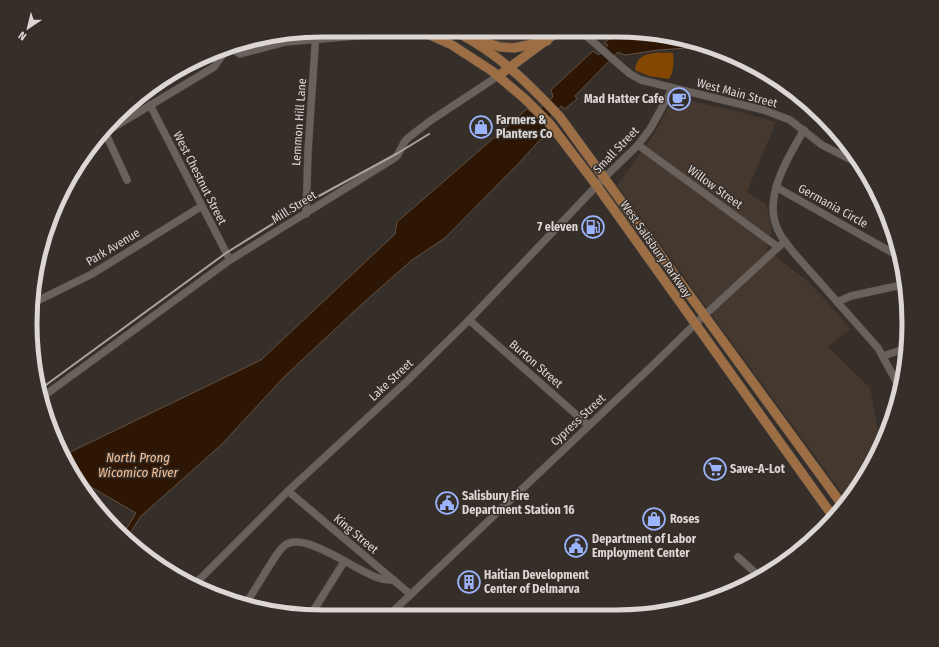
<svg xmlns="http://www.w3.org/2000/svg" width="939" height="647" font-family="'Fira Sans Condensed',sans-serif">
	<rect width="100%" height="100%" fill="#362e29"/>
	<!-- built -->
	<g fill="#44382f">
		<path d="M 469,32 L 538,33 L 538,37 L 528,44 L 515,46 L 484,40 Z"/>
		<path d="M 674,97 L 740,112 L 776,122 L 747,192 L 766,204 L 772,229 L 767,249 L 811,284 L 851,329 L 828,347 L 870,388 L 881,447 L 862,482 L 844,496 L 617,185 L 651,139 Z"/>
	</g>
	<!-- green -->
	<path fill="#834702" d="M 673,53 C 674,63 674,71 669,79 L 649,76 L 635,70 C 637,50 659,53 673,53 Z"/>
	<!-- water -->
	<path fill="#2d1704" stroke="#625142" d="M 615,35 L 673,36 L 702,47 L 658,50 L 625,55 L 618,52 L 575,96 L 577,99 L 565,109 L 561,106 L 544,124 L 549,130 L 518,164 L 445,238 L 412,260 L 362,304 L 285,376 L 221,445 L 141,516 L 127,538 L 122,536 L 136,513 L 79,480 L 62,456 L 261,360 L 395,234 L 397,222 L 527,109 L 534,114 L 553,97 L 551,90 L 593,51 L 599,55 L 608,45 L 604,43 Z"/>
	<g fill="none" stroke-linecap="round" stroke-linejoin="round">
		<!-- minor casing -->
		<g stroke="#524d48" stroke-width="8">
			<g id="minor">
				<path d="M 584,34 L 630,74 L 641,80 L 764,110 L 790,120 L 822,145 L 863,166"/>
				<path d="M 231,48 L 240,54 L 285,42 L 404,32 L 425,32"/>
				<path d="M 150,105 L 230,260"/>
				<path d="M 128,108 L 134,115"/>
				<path d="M 804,130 C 790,154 766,192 775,222 C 778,234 786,243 794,253 L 878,348 L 901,390"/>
				<path d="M 105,132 L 127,180"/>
				<path d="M 99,136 L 214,67 L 227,49"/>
				<path d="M 638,145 L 778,247"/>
				<path d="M 776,187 L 900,257"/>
				<path d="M 306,214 L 308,152 L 316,31"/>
				<path d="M 837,302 L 851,296 L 897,286 L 905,281"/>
				<path d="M 33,303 L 92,274 L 202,206"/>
				<path d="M 469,320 L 588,425"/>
				<path d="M 883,356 L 907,348"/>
				<path d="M 41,398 L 230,260 L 393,159 L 397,156 L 405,141 L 408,138 L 430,121 L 498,76"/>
				<path d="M 288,491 L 410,594"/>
				<path d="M 738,557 L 760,577"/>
				<path d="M 153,562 L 216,596"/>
				<path d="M 194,585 L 288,491 L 405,383 L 469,320 L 604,178 L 638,145 L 650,129 L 673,88"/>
				<path d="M 245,605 C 253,593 260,581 268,568 C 273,561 277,552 284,546 C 303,529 357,572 379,578 C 383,580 389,580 394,580"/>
				<path d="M 310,616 L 344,562"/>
				<path d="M 388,616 L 654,364 L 695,324 L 785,241"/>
			</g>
		</g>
		<!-- major casing -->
		<g stroke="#524d48" stroke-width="10">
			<g id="major">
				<path d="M 423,32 L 452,45 L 492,71 L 525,99 L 550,124 L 597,186 L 834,518"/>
				<path d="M 456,32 C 497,52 529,84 560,117 L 843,506"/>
				<path d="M 478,40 L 500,47 L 514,48 L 547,41"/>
				<path d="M 498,76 L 555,34"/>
			</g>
		</g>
		<!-- minor -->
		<use href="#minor" stroke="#69615b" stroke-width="7"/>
		<!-- major -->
		<use href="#major" stroke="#9d6e44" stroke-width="9"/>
		<!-- rail -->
		<path stroke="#a9a3a0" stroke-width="2" d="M 39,390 L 226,253 L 306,203 L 398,153 L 429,134"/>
	</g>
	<!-- icons -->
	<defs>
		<g id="cafe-ring" transform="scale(1.15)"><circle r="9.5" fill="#362e29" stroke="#9cb4fd" stroke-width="1.5"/><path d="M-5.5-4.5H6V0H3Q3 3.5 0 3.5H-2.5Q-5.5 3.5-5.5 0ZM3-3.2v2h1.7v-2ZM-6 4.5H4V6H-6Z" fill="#9cb4fd"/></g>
		<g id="shop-ring" transform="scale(1.15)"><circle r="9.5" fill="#362e29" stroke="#9cb4fd" stroke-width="1.5"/><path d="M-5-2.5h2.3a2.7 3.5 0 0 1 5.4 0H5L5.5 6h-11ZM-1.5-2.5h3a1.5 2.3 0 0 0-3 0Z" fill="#9cb4fd"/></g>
		<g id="fuel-ring" transform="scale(1.15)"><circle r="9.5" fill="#362e29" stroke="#9cb4fd" stroke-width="1.5"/><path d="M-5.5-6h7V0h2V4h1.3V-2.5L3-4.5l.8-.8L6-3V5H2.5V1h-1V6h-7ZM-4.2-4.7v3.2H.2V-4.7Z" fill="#9cb4fd"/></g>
		<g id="supermarket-ring" transform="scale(1.15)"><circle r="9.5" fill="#362e29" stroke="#9cb4fd" stroke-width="1.5"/><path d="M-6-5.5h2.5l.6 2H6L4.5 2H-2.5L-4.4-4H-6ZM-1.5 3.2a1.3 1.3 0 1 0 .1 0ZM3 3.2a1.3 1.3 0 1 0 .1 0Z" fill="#9cb4fd"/></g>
		<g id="civic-ring" transform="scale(1.15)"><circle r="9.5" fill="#362e29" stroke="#9cb4fd" stroke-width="1.5"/><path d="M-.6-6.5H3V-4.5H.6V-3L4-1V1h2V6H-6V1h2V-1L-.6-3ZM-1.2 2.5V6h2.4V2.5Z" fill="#9cb4fd"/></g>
		<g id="building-ring" transform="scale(1.15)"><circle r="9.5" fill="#362e29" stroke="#9cb4fd" stroke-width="1.5"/><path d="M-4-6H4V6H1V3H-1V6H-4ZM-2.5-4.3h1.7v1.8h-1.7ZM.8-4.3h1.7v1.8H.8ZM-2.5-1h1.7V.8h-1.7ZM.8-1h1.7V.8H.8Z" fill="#9cb4fd"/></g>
	</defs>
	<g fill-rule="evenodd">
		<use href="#cafe-ring" x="679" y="99"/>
		<use href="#shop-ring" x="481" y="127"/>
		<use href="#fuel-ring" x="593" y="227"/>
		<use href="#supermarket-ring" x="715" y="469"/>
		<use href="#civic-ring" x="447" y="503"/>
		<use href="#shop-ring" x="654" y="519"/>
		<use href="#civic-ring" x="576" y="546"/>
		<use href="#building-ring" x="469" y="582"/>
	</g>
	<g text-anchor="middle" stroke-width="3" stroke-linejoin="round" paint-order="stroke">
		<!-- street labels -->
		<g font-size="12" fill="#dcd7d4" stroke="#362e29">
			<text transform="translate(737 93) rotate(15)" y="4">West Main Street</text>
			<text transform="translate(299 122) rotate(-86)" y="4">Lemmon Hill Lane</text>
			<text transform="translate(616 150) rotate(-46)" y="4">Small Street</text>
			<text transform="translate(200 178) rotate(63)" y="4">West Chestnut Street</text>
			<text transform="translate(715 187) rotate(36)" y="4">Willow Street</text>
			<text transform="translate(833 206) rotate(29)" y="4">Germania Circle</text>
			<text transform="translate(294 207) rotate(-32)" y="4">Mill Street</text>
			<text transform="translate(113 247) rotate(-31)" y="4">Park Avenue</text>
			<text transform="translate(656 249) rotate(55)" y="4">West Salisbury Parkway</text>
			<text transform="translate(536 364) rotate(41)" y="4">Burton Street</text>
			<text transform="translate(391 380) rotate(-43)" y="4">Lake Street</text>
			<text transform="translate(578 420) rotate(-43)" y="4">Cypress Street</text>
			<text transform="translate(356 534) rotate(40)" y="4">King Street</text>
		</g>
		<!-- poi labels -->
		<g font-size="12" font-weight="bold" fill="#dcd7d4" stroke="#362e29" text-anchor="start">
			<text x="664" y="103" text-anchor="end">Mad Hatter Cafe</text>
			<text x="496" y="124">Farmers &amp;<tspan x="496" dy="14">Planters Co</tspan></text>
			<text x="578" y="231" text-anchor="end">7 eleven</text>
			<text x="730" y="473">Save-A-Lot</text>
			<text x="462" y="500">Salisbury Fire<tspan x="462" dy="14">Department Station 16</tspan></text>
			<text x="670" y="523">Roses</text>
			<text x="592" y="543">Department of Labor<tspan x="592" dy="14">Employment Center</tspan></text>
			<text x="484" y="579">Haitian Development<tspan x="484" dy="14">Center of Delmarva</tspan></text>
		</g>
		<!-- water labels -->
		<g font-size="13" font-style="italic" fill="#fbc295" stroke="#362e29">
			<text x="138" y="462">North Prong<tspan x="138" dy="15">Wicomico River</tspan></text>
		</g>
	</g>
	<!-- crop -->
	<path d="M0 0H939V647H0ZM323 37H616A286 286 0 0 1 902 323V324A286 286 0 0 1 616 610H323A286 286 0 0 1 37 324V323A286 286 0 0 1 323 37Z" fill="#362e29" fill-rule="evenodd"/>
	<path fill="none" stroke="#dcd7d4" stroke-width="5" d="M323 37H616A286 286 0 0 1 902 323V324A286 286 0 0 1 616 610H323A286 286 0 0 1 37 324V323A286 286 0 0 1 323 37Z"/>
	<!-- north arrow -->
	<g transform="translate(28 28) rotate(215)" stroke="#362e29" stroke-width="3" paint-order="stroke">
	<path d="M0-3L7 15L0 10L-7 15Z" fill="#dcd7d4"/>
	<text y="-6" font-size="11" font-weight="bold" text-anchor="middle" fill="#dcd7d4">N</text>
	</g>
</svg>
